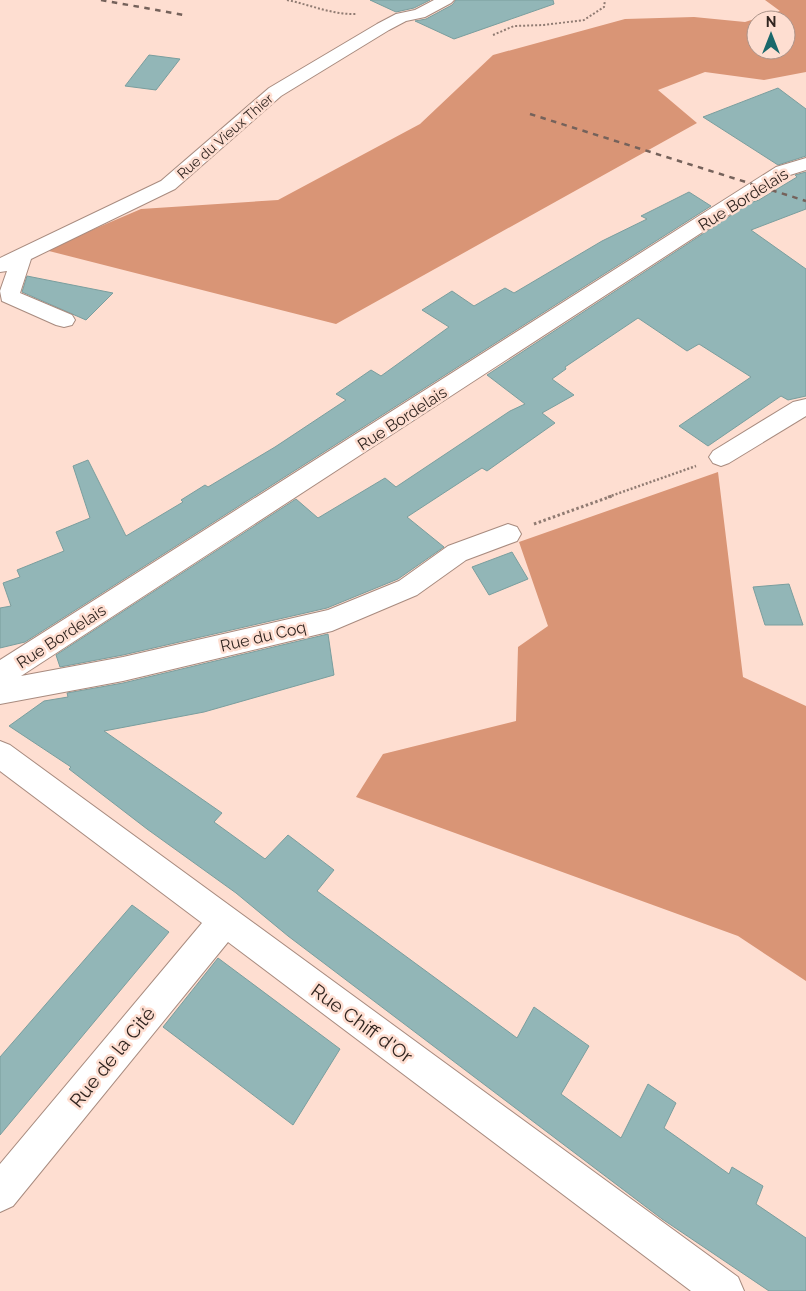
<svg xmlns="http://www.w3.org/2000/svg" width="806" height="1291" font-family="Raleway,sans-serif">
	<rect width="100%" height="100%" fill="#feded1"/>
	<!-- forest -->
	<g fill="#d99576" fill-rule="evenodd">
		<path d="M 765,0 L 806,0 L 806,72 L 764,80 L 705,72 L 658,90 L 697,123 L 336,324 L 45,250 L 141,209 L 278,200 L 420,124 L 493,55 L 625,19 L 694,17 L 745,22 L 780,11 ZM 756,20 L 786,20 L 786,50 L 756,50 Z"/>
		<path d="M 718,472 L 743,677 L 806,706 L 806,981 L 738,936 L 356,797 L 383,754 L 516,721 L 518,647 L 548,626 L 519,542 Z"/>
	</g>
	<!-- building -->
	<g fill="#92b6b7" stroke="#7a9e9e">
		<path d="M 370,0 L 430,0 L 414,8 L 396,12 Z"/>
		<path d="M 456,0 L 553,0 L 554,4 L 454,39 L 415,21 L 426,19 L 452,5 Z"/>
		<path d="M 149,55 L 180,59 L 156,90 L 125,86 Z"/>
		<path d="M 778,88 L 806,109 L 806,156 L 778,165 L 703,117 Z"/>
		<path d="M 806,172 L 806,209 L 751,230 L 806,269 L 806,396 L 788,400 L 781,396 L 708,446 L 679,426 L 751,377 L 699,344 L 687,351 L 638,318 L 565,367 L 566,369 L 552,379 L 574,395 L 542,413 L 555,423 L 487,471 L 482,468 L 407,517 L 444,547 L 398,579 L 327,608 L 123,655 L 60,667 L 56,655 L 296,499 L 318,518 L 385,478 L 396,487 L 510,411 L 525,404 L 487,375 L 750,203 L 759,200 L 797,177 L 795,175 Z"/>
		<path d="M 689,192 L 711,206 L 25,642 L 0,648 L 0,608 L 11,606 L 3,583 L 20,577 L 17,570 L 64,551 L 56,532 L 90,518 L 73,466 L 88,460 L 126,536 L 183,502 L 181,500 L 205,485 L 208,487 L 275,447 L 346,400 L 336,394 L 371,370 L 381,376 L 449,327 L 422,310 L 452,291 L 474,306 L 505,288 L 514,293 L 602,241 L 647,219 L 641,216 Z"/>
		<path d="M 27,276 L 47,280 L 113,293 L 86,320 L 22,292 Z"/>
		<path d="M 512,552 L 528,579 L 489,595 L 472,567 Z"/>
		<path d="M 789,584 L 803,625 L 765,625 L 753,587 Z"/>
		<path d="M 328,634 L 334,675 L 204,712 L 104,731 L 222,813 L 214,822 L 265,859 L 288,835 L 334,870 L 317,891 L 517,1038 L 534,1007 L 589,1046 L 561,1094 L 621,1138 L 648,1084 L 676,1103 L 664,1128 L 729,1174 L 732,1167 L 763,1186 L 756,1204 L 806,1238 L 806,1291 L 769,1291 L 662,1219 L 288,936 L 236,893 L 147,829 L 69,769 L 71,767 L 9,726 L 44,701 L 68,697 L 67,693 L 123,683 Z"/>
		<path d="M 132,905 L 169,932 L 0,1135 L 0,1057 Z"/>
		<path d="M 218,958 L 340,1049 L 293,1125 L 163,1027 Z"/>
	</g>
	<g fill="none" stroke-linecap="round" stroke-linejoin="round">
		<!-- minor casing -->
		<g stroke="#a88b7f" stroke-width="2">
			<g id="minor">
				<path d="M 434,0 L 454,0 L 451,3 L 425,17 L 406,21 L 389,30 L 281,96 L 175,189 L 31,259 L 20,293 L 72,315 L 75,320 L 72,325 L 64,327 L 56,325 L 2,301 L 0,291 L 7,271 L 0,272 L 0,258 L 161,181 L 269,88 L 377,24 L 396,14 L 415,10 Z"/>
				<path d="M 806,158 L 806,170 L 790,175 L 21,676 L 123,657 L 328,610 L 399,581 L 448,546 L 508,524 L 517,527 L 521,534 L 517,541 L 466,560 L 417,595 L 332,631 L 123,681 L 0,704 L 0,660 L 776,167 Z"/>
				<path d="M 806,399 L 806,416 L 729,463 L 721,466 L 713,463 L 709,457 L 713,451 L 793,402 Z"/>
				<path d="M 0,741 L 10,745 L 738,1277 L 744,1291 L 691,1291 L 228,942 L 13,1206 L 0,1212 L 0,1164 L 202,923 L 0,771 Z"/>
			</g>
		</g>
		<!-- path-far2 -->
		<g stroke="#907b72" stroke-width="2" stroke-dasharray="2 2" stroke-linecap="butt">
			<path d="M 287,0 C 311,5 333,15 357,14"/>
			<path d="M 493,35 L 514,26 L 544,25 L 584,20 L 604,7 L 605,0"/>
		</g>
		<!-- path-far1 -->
		<path stroke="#907b72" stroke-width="2.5" stroke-dasharray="2 2" stroke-linecap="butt" d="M 608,497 L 696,466"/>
		<!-- path -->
		<path stroke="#907b72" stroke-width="3" stroke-dasharray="2.5 2.5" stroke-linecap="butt" d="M 534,524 L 612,496"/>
		<!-- minor -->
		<use href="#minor" fill="#fff" fill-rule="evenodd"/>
		<!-- rail -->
		<g stroke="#75625b" stroke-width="2.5" stroke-dasharray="5.5 5.5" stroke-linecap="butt">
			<path d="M 101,0 L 184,15"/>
			<path d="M 530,114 L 806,201"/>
		</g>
	</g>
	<g text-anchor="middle" stroke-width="5" stroke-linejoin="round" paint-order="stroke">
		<!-- far-street labels -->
		<g font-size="14" fill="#30241f" stroke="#feded1">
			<text transform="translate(225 136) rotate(-41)" y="5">Rue du Vieux Thier</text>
		</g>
		<!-- street labels -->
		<g font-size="16" fill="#30241f" stroke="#feded1">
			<text transform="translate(743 199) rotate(-32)" y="6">Rue Bordelais</text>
			<text transform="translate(402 418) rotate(-33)" y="6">Rue Bordelais</text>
			<text transform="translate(61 636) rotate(-33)" y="6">Rue Bordelais</text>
			<text transform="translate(263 636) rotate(-13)" y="6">Rue du Coq</text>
		</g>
		<!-- near-street labels -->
		<g font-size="19" fill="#30241f" stroke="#feded1">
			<text transform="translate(362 1023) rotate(36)" y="7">Rue Chiff d'Or</text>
			<text transform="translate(112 1057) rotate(-51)" y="7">Rue de la Cité</text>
		</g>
	</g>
	<!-- north arrow -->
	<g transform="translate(771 35)"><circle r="24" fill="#feded1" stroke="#ac948a"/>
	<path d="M0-4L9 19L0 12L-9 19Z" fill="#1b686b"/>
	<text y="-8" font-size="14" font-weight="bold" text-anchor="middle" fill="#30241f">N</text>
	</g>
</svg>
